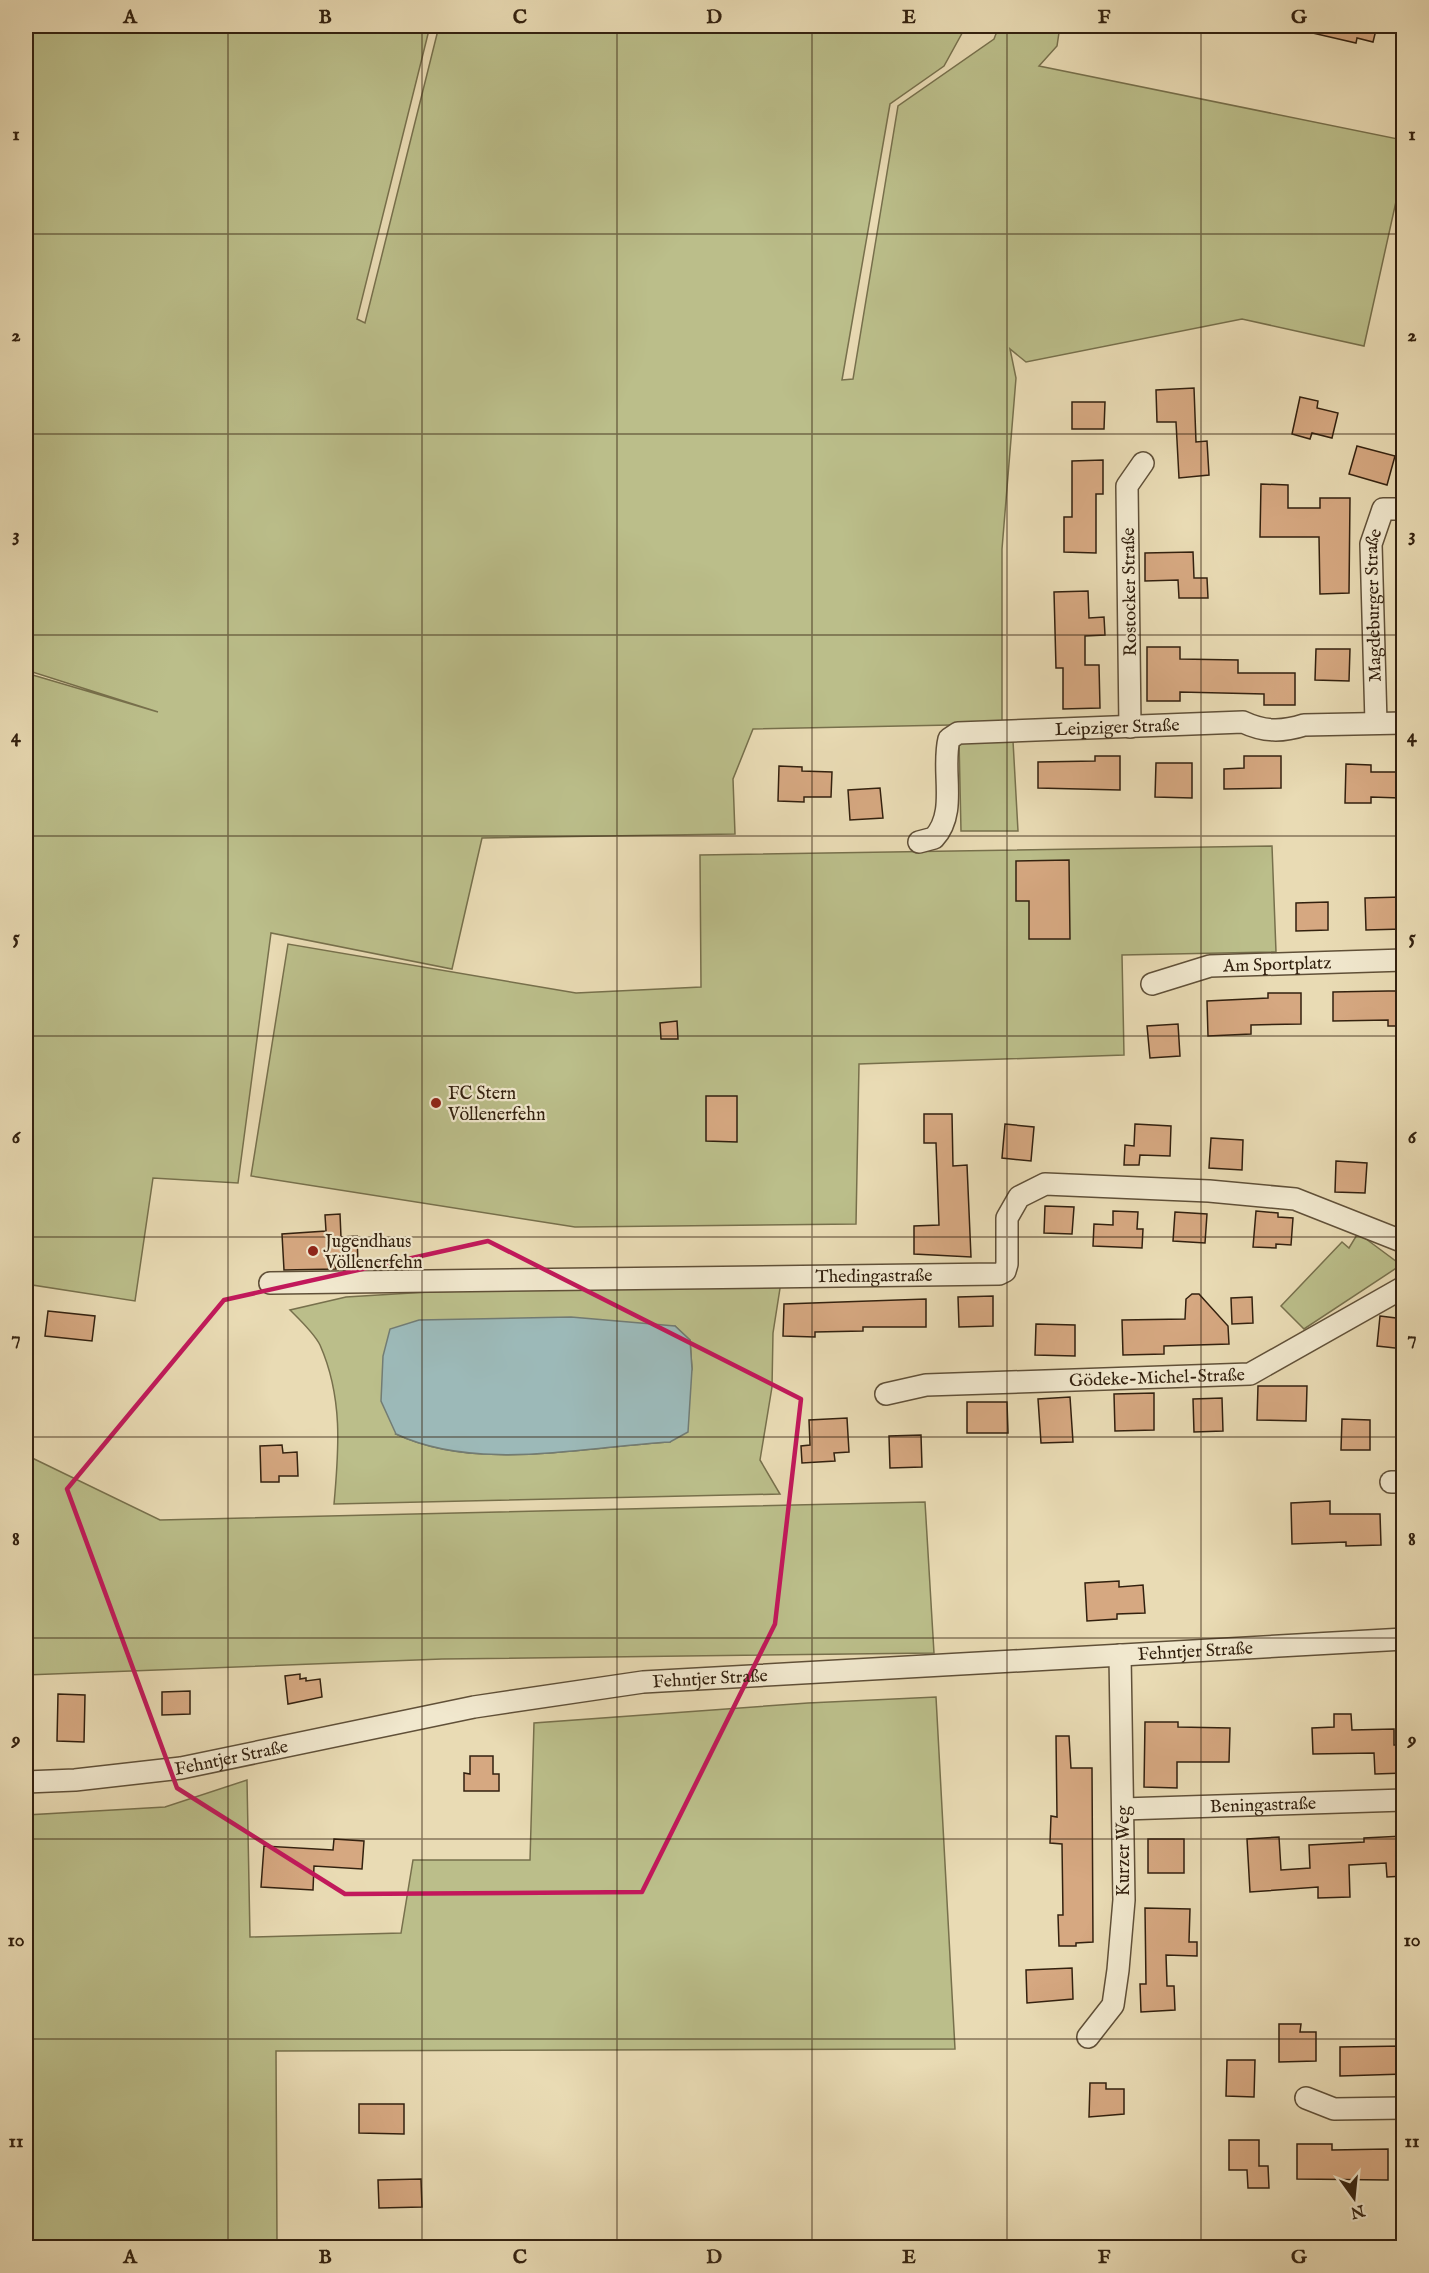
<svg xmlns="http://www.w3.org/2000/svg" width="1429" height="2273" font-family="'IM FELL English',serif">
	<rect width="100%" height="100%" fill="#e9dbb4"/>
	<filter id="stains"><feTurbulence type="fractalNoise" baseFrequency=".00333" numOctaves="4"/><feColorMatrix values="0 0 0 0 .2 0 0 0 0 .09 0 0 0 0 .02 0 0 0 .5 -.17"/></filter>
	<radialGradient id="worn" r=".72"><stop offset=".6" stop-color="#630" stop-opacity="0"/><stop offset="1" stop-color="#630" stop-opacity=".3"/></radialGradient>
	<!-- green -->
	<g fill="#bbbe8a" stroke="#77704c" stroke-width="1.5" fill-rule="evenodd">
		<path d="M 26,26 L 430,26 L 357,319 L 365,323 L 439,26 L 966,26 L 944,66 L 890,104 L 842,380 L 853,379 L 898,106 L 994,39 L 999,26 L 1060,26 L 1057,46 L 1039,66 L 1403,140 L 1403,170 L 1364,346 L 1242,319 L 1026,362 L 1010,349 L 1016,378 L 1002,549 L 1002,724 L 753,729 L 733,779 L 735,834 L 482,838 L 452,969 L 271,933 L 238,1183 L 153,1178 L 135,1301 L 26,1284 L 26,673 L 158,712 L 26,670 Z"/>
		<path d="M 959,740 L 1013,741 L 1018,831 L 961,831 Z"/>
		<path d="M 1272,846 L 1276,952 L 1122,955 L 1124,1055 L 859,1064 L 856,1224 L 575,1227 L 251,1176 L 288,944 L 576,993 L 701,987 L 700,855 Z"/>
		<path d="M 1358,1233 L 1401,1265 L 1304,1329 L 1281,1306 L 1342,1242 L 1349,1248 Z"/>
		<path d="M 781,1282 L 773,1333 L 772,1387 L 760,1460 L 780,1494 L 334,1504 C 339,1449 343,1397 320,1345 C 314,1333 300,1320 290,1310 L 346,1297 L 428,1292 ZM 675,1326 L 690,1340 L 692,1369 L 670,1442 C 583,1447 477,1472 396,1434 Z"/>
		<path d="M 26,1455 L 160,1520 L 925,1502 L 934,1653 L 442,1659 L 26,1675 Z"/>
		<path d="M 936,1697 L 955,2049 L 276,2051 L 277,2241 L 376,2247 L 26,2247 L 26,1815 L 165,1807 L 247,1780 L 250,1937 L 401,1933 L 413,1860 L 530,1860 L 534,1723 L 808,1703 Z"/>
	</g>
	<!-- water -->
	<path fill="#9cb9b8" stroke="#727c74" stroke-width="1.5" d="M 571,1317 L 675,1326 L 690,1340 L 692,1369 L 688,1432 L 670,1442 C 583,1447 477,1472 396,1434 L 381,1401 L 383,1356 L 390,1329 L 419,1320 Z"/>
	<!-- building -->
	<g fill="#d6a881" stroke="#33210f" stroke-width="1.5">
		<path d="M 1309,26 L 1377,26 L 1373,42 L 1357,38 L 1356,43 L 1308,32 Z"/>
		<path d="M 1194,388 L 1196,442 L 1207,441 L 1209,475 L 1179,478 L 1176,422 L 1157,422 L 1156,390 Z"/>
		<path d="M 1300,397 L 1318,401 L 1317,408 L 1338,413 L 1332,438 L 1312,433 L 1310,439 L 1292,434 Z"/>
		<path d="M 1072,402 L 1105,402 L 1104,429 L 1072,429 Z"/>
		<path d="M 1357,446 L 1395,456 L 1387,485 L 1349,474 Z"/>
		<path d="M 1103,460 L 1103,494 L 1096,494 L 1096,553 L 1064,552 L 1064,517 L 1072,517 L 1072,461 Z"/>
		<path d="M 1261,484 L 1288,485 L 1288,508 L 1320,508 L 1320,498 L 1350,498 L 1349,593 L 1320,594 L 1319,537 L 1260,537 Z"/>
		<path d="M 1193,552 L 1194,578 L 1207,578 L 1208,598 L 1179,598 L 1178,580 L 1145,581 L 1145,553 Z"/>
		<path d="M 1088,591 L 1089,618 L 1104,617 L 1105,635 L 1085,636 L 1085,665 L 1099,665 L 1100,708 L 1063,709 L 1063,668 L 1056,668 L 1054,592 Z"/>
		<path d="M 1147,647 L 1180,647 L 1180,659 L 1238,660 L 1238,673 L 1295,673 L 1295,705 L 1264,705 L 1264,694 L 1180,692 L 1180,701 L 1147,701 Z"/>
		<path d="M 1316,649 L 1350,649 L 1349,681 L 1315,680 Z"/>
		<path d="M 1095,756 L 1120,756 L 1120,790 L 1038,788 L 1038,762 L 1095,761 Z"/>
		<path d="M 1244,756 L 1281,756 L 1281,788 L 1224,789 L 1224,769 L 1244,768 Z"/>
		<path d="M 1156,763 L 1192,763 L 1192,798 L 1155,797 Z"/>
		<path d="M 1346,764 L 1371,765 L 1371,772 L 1400,772 L 1400,798 L 1371,797 L 1371,803 L 1345,803 Z"/>
		<path d="M 779,766 L 802,767 L 802,771 L 832,772 L 831,797 L 804,797 L 804,802 L 778,801 Z"/>
		<path d="M 880,788 L 883,818 L 850,820 L 848,790 Z"/>
		<path d="M 1069,860 L 1070,939 L 1029,939 L 1029,901 L 1016,901 L 1016,861 Z"/>
		<path d="M 1402,897 L 1402,929 L 1366,930 L 1365,898 Z"/>
		<path d="M 1328,902 L 1328,930 L 1296,931 L 1296,903 Z"/>
		<path d="M 1388,991 L 1404,991 L 1404,1026 L 1388,1026 L 1388,1020 L 1333,1021 L 1333,992 Z"/>
		<path d="M 1268,993 L 1301,993 L 1301,1024 L 1251,1025 L 1251,1034 L 1208,1036 L 1207,1001 L 1268,998 Z"/>
		<path d="M 677,1021 L 678,1039 L 661,1039 L 660,1023 Z"/>
		<path d="M 1178,1024 L 1180,1056 L 1150,1058 L 1147,1026 Z"/>
		<path d="M 706,1096 L 737,1096 L 737,1142 L 706,1141 Z"/>
		<path d="M 924,1114 L 952,1114 L 953,1166 L 967,1165 L 971,1257 L 914,1254 L 914,1226 L 939,1225 L 936,1143 L 924,1143 Z"/>
		<path d="M 1005,1124 L 1034,1127 L 1031,1161 L 1002,1158 Z"/>
		<path d="M 1135,1124 L 1171,1126 L 1170,1156 L 1140,1155 L 1139,1165 L 1124,1165 L 1125,1145 L 1134,1146 Z"/>
		<path d="M 1211,1138 L 1243,1140 L 1242,1170 L 1209,1168 Z"/>
		<path d="M 1336,1161 L 1367,1163 L 1365,1193 L 1335,1192 Z"/>
		<path d="M 1045,1206 L 1074,1207 L 1072,1234 L 1044,1233 Z"/>
		<path d="M 1113,1211 L 1138,1212 L 1137,1229 L 1143,1229 L 1142,1248 L 1093,1246 L 1094,1224 L 1113,1225 Z"/>
		<path d="M 1256,1211 L 1278,1213 L 1278,1217 L 1293,1218 L 1291,1245 L 1276,1244 L 1276,1248 L 1253,1247 Z"/>
		<path d="M 1175,1212 L 1207,1214 L 1205,1243 L 1173,1241 Z"/>
		<path d="M 340,1214 L 341,1237 L 357,1236 L 358,1263 L 335,1264 L 336,1269 L 284,1270 L 282,1234 L 326,1231 L 325,1215 Z"/>
		<path d="M 1192,1294 L 1199,1294 L 1228,1326 L 1229,1344 L 1164,1346 L 1164,1354 L 1123,1355 L 1122,1320 L 1185,1319 L 1186,1299 Z"/>
		<path d="M 993,1296 L 993,1326 L 959,1327 L 958,1297 Z"/>
		<path d="M 1252,1297 L 1253,1323 L 1232,1324 L 1231,1298 Z"/>
		<path d="M 926,1299 L 926,1327 L 863,1327 L 863,1331 L 815,1332 L 815,1337 L 783,1336 L 784,1304 Z"/>
		<path d="M 48,1311 L 95,1316 L 92,1341 L 45,1336 Z"/>
		<path d="M 1380,1316 L 1404,1319 L 1404,1349 L 1377,1346 Z"/>
		<path d="M 1036,1324 L 1075,1325 L 1075,1356 L 1035,1355 Z"/>
		<path d="M 1258,1386 L 1307,1386 L 1306,1421 L 1257,1420 Z"/>
		<path d="M 1154,1393 L 1154,1430 L 1115,1431 L 1114,1394 Z"/>
		<path d="M 1070,1397 L 1073,1442 L 1041,1443 L 1038,1399 Z"/>
		<path d="M 1222,1398 L 1223,1431 L 1194,1432 L 1193,1399 Z"/>
		<path d="M 967,1402 L 1007,1402 L 1008,1433 L 967,1433 Z"/>
		<path d="M 847,1418 L 849,1452 L 834,1453 L 835,1461 L 802,1463 L 801,1446 L 810,1445 L 809,1420 Z"/>
		<path d="M 1342,1419 L 1370,1420 L 1370,1450 L 1341,1450 Z"/>
		<path d="M 921,1435 L 922,1467 L 890,1468 L 889,1436 Z"/>
		<path d="M 282,1445 L 283,1453 L 297,1452 L 298,1476 L 279,1476 L 279,1482 L 261,1482 L 260,1446 Z"/>
		<path d="M 1330,1501 L 1330,1514 L 1380,1514 L 1381,1545 L 1346,1546 L 1346,1542 L 1292,1544 L 1291,1503 Z"/>
		<path d="M 1119,1581 L 1119,1587 L 1143,1585 L 1145,1613 L 1117,1614 L 1117,1619 L 1087,1621 L 1085,1583 Z"/>
		<path d="M 300,1674 L 300,1679 L 306,1678 L 306,1681 L 320,1679 L 322,1697 L 288,1704 L 285,1676 Z"/>
		<path d="M 190,1691 L 190,1714 L 162,1715 L 162,1692 Z"/>
		<path d="M 58,1694 L 85,1695 L 84,1742 L 57,1741 Z"/>
		<path d="M 1334,1714 L 1351,1714 L 1352,1730 L 1394,1729 L 1394,1745 L 1404,1745 L 1404,1773 L 1375,1774 L 1374,1753 L 1313,1754 L 1312,1728 L 1334,1727 Z"/>
		<path d="M 1145,1722 L 1178,1722 L 1178,1727 L 1230,1728 L 1229,1762 L 1177,1762 L 1177,1788 L 1144,1787 Z"/>
		<path d="M 1056,1736 L 1069,1736 L 1071,1768 L 1092,1768 L 1093,1942 L 1076,1943 L 1076,1946 L 1059,1946 L 1058,1915 L 1063,1915 L 1062,1844 L 1050,1843 L 1051,1816 L 1057,1817 Z"/>
		<path d="M 470,1756 L 493,1756 L 493,1774 L 499,1774 L 499,1791 L 464,1791 L 464,1773 L 470,1774 Z"/>
		<path d="M 1403,1836 L 1404,1876 L 1387,1877 L 1386,1863 L 1349,1865 L 1350,1897 L 1318,1898 L 1318,1887 L 1250,1892 L 1247,1839 L 1279,1837 L 1281,1870 L 1310,1868 L 1309,1845 L 1364,1842 L 1364,1838 Z"/>
		<path d="M 334,1839 L 364,1841 L 362,1869 L 314,1866 L 313,1890 L 261,1887 L 264,1846 L 333,1850 Z"/>
		<rect x="1148" y="1839" width="36" height="34"/>
		<path d="M 1145,1908 L 1190,1909 L 1189,1942 L 1197,1942 L 1197,1956 L 1166,1955 L 1167,1986 L 1174,1986 L 1175,2010 L 1141,2012 L 1140,1984 L 1146,1984 Z"/>
		<path d="M 1072,1968 L 1073,1999 L 1027,2003 L 1026,1970 Z"/>
		<path d="M 1279,2024 L 1301,2024 L 1300,2032 L 1316,2032 L 1316,2061 L 1279,2062 Z"/>
		<path d="M 1404,2046 L 1404,2074 L 1340,2076 L 1340,2047 Z"/>
		<path d="M 1227,2060 L 1255,2060 L 1254,2097 L 1226,2096 Z"/>
		<path d="M 1090,2083 L 1106,2083 L 1106,2089 L 1124,2089 L 1124,2114 L 1089,2117 Z"/>
		<path d="M 359,2104 L 404,2104 L 404,2134 L 359,2133 Z"/>
		<path d="M 1229,2140 L 1259,2140 L 1259,2166 L 1268,2166 L 1269,2188 L 1248,2188 L 1247,2170 L 1229,2170 Z"/>
		<path d="M 1297,2144 L 1332,2144 L 1332,2150 L 1388,2149 L 1388,2180 L 1297,2179 Z"/>
		<path d="M 421,2179 L 422,2207 L 379,2208 L 378,2180 Z"/>
	</g>
	<g fill="none" stroke-linecap="round" stroke-linejoin="round">
		<!-- minor casing -->
		<g stroke="#605038" stroke-width="24">
			<g id="minor">
				<path id="s1" d="M 1376,723 L 1371,544 L 1383,509 L 1404,509"/>
				<path d="M 1130,727 L 1127,486 L 1143,463"/>
				<path id="s2" d="M 919,842 L 934,838 C 958,812 941,771 949,739 L 958,733 L 1243,722 C 1264,732 1282,732 1304,725 L 1404,723"/>
				<path id="s3" d="M 1152,984 L 1210,966 L 1404,960"/>
				<path id="s4" d="M 270,1283 L 999,1274 L 1005,1271 L 1007,1264 L 1007,1218 L 1019,1197 L 1045,1184 L 1209,1191 L 1295,1199 L 1404,1242"/>
				<path id="s5" d="M 886,1394 L 926,1385 L 1250,1374 L 1404,1287"/>
				<path d="M 1391,1482 L 1404,1482"/>
				<path id="s6" d="M 26,1782 L 75,1780 L 181,1768 L 474,1707 L 643,1682 L 1404,1639"/>
				<path id="s7" d="M 1123,1809 L 1404,1800"/>
				<path d="M 1088,2037 L 1113,2005 L 1118,1970 L 1124,1900 L 1120,1655"/>
				<path d="M 1306,2098 L 1334,2109 L 1404,2108"/>
			</g>
		</g>
		<!-- minor -->
		<use href="#minor" stroke="#f1e8ce" stroke-width="21"/>
	</g>
	<!-- marked area -->
	<path fill="none" stroke="#c2185b" stroke-width="4.5" stroke-linejoin="round" d="M 488,1241 L 801,1399 L 775,1624 L 642,1892 L 345,1894 L 177,1788 L 67,1489 L 224,1300 Z"/>
	<!-- grid -->
	<path fill="none" stroke="#33210f" stroke-width="1.5" stroke-opacity="0.55" d="M 228,26 L 228,2248M 422,26 L 422,2248M 617,26 L 617,2248M 812,26 L 812,2248M 1007,26 L 1007,2248M 1201,26 L 1201,2248M 26,234 L 1404,234M 26,434 L 1404,434M 26,635 L 1404,635M 26,836 L 1404,836M 26,1036 L 1404,1036M 26,1237 L 1404,1237M 26,1437 L 1404,1437M 26,1638 L 1404,1638M 26,1839 L 1404,1839M 26,2039 L 1404,2039"/>
	<!-- markers -->
	<g fill="#8f2418" stroke="#f1e8ce" stroke-width="2">
		<circle cx="436" cy="1103" r="6"/>
		<circle cx="313" cy="1251" r="6"/>
	</g>
	<g text-anchor="middle" stroke-width="4.5" stroke-linejoin="round" paint-order="stroke">
		<!-- street labels -->
		<g font-size="18" fill="#33210f" stroke="#f1e8ce">
			<text transform="translate(1129 592) rotate(-91)" y="6">Rostocker Straße</text>
			<text dy="6" stroke="none"><textPath href="#s1" startOffset="118">Magdeburger Straße</textPath></text>
			<text dy="6" stroke="none"><textPath href="#s2" startOffset="288">Leipziger Straße</textPath></text>
			<text dy="6" stroke="none"><textPath href="#s3" startOffset="128">Am Sportplatz</textPath></text>
			<text dy="6" stroke="none"><textPath href="#s4" startOffset="604">Thedingastraße</textPath></text>
			<text dy="6" stroke="none"><textPath href="#s5" startOffset="272">Gödeke-Michel-Straße</textPath></text>
			<text dy="6" stroke="none"><textPath href="#s6" startOffset="1179">Fehntjer Straße</textPath></text>
			<text dy="6" stroke="none"><textPath href="#s6" startOffset="693">Fehntjer Straße</textPath></text>
			<text dy="6" stroke="none"><textPath href="#s6" startOffset="207">Fehntjer Straße</textPath></text>
			<text dy="6" stroke="none"><textPath href="#s7" startOffset="140">Beningastraße</textPath></text>
			<text transform="translate(1123 1851) rotate(-90)" y="6">Kurzer Weg</text>
		</g>
		<!-- poi labels -->
		<g font-size="18" fill="#33210f" stroke="#f1e8ce" text-anchor="start">
			<text x="448" y="1099">FC Stern<tspan x="448" dy="21">Völlenerfehn</tspan></text>
			<text x="325" y="1247">Jugendhaus<tspan x="325" dy="21">Völlenerfehn</tspan></text>
		</g>
	</g>
	<!-- margin -->
	<rect width="1429" height="2273" fill="none" stroke="#e9dbb4" stroke-width="66"/>
	<!-- north arrow -->
	<g transform="translate(1354 2198) rotate(165)" stroke="#f1e8ce" stroke-width="4.5" paint-order="stroke">
	<path d="M0-4.5L10 22L0 15L-10 22Z" fill="#33210f"/>
	<text y="-9" font-size="16" font-weight="bold" text-anchor="middle" fill="#33210f">N</text>
	</g>
	<rect x="33" y="33" width="1363" height="2207" fill="none" stroke="#33210f" stroke-width="2"/>
	<g font-size="20" text-anchor="middle" font-weight="bold" fill="#33210f">
		<text x="130" y="23">A</text>
		<text x="325" y="23">B</text>
		<text x="520" y="23">C</text>
		<text x="714" y="23">D</text>
		<text x="909" y="23">E</text>
		<text x="1104" y="23">F</text>
		<text x="1299" y="23">G</text>
		<text x="16" y="140">1</text>
		<text x="1412" y="140">1</text>
		<text x="16" y="341">2</text>
		<text x="1412" y="341">2</text>
		<text x="16" y="541">3</text>
		<text x="1412" y="541">3</text>
		<text x="16" y="742">4</text>
		<text x="1412" y="742">4</text>
		<text x="16" y="943">5</text>
		<text x="1412" y="943">5</text>
		<text x="16" y="1143">6</text>
		<text x="1412" y="1143">6</text>
		<text x="16" y="1344">7</text>
		<text x="1412" y="1344">7</text>
		<text x="16" y="1545">8</text>
		<text x="1412" y="1545">8</text>
		<text x="16" y="1745">9</text>
		<text x="1412" y="1745">9</text>
		<text x="16" y="1946">10</text>
		<text x="1412" y="1946">10</text>
		<text x="16" y="2147">11</text>
		<text x="1412" y="2147">11</text>
		<text x="130" y="2263">A</text>
		<text x="325" y="2263">B</text>
		<text x="520" y="2263">C</text>
		<text x="714" y="2263">D</text>
		<text x="909" y="2263">E</text>
		<text x="1104" y="2263">F</text>
		<text x="1299" y="2263">G</text>
	</g>
	<rect width="100%" height="100%" filter="url(#stains)"/>
	<rect width="100%" height="100%" fill="url(#worn)"/>
</svg>
